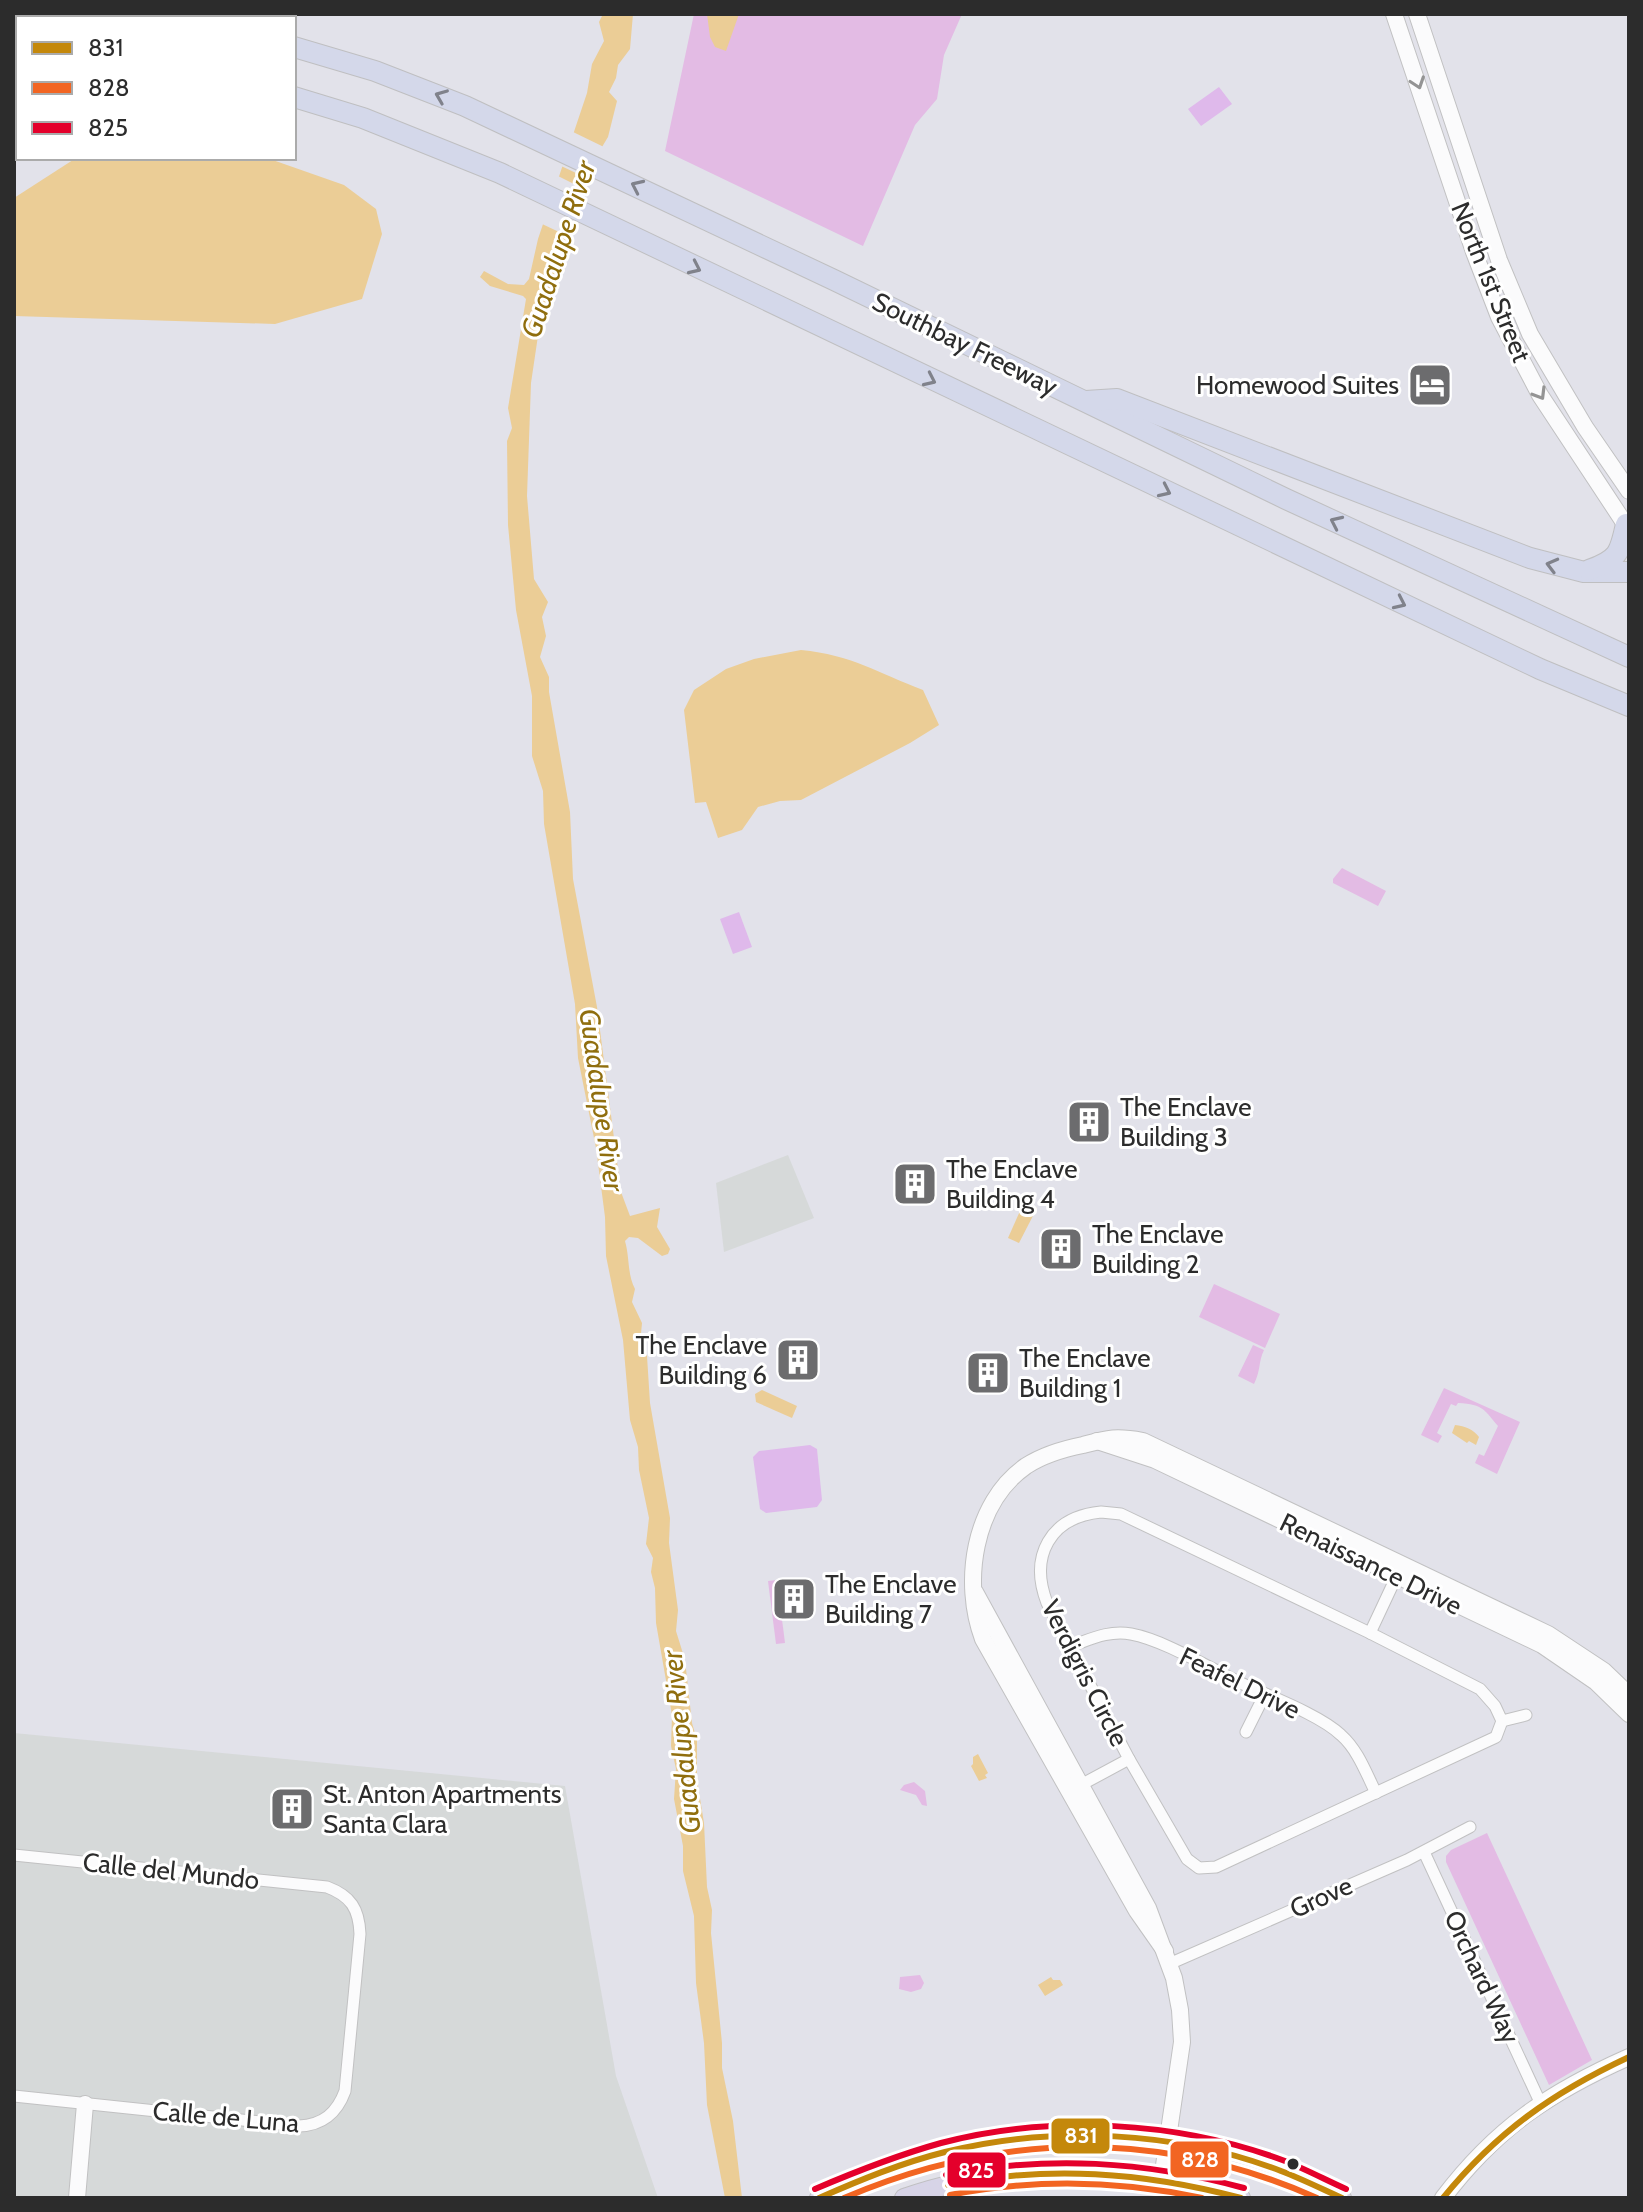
<svg xmlns="http://www.w3.org/2000/svg" width="1643" height="2212" font-family="Cabin,sans-serif">
	<rect width="100%" height="100%" fill="#e2e2ea"/>
	<!-- industrial -->
	<g fill="#d6d9d9">
		<path d="M 788,1155 L 814,1218 L 724,1252 L 716,1183 Z"/>
		<path d="M 14,1733 L 565,1786 L 616,2076 L 658,2198 L 14,2198 Z"/>
	</g>
	<!-- green -->
	<g fill="#e3bbe4">
		<path d="M 694,14 L 962,14 L 944,55 L 937,99 L 915,125 L 863,246 L 665,151 Z"/>
		<path d="M 1342,868 L 1386,891 L 1378,906 L 1333,883 L 1333,879 Z"/>
		<path d="M 1214,1284 L 1280,1314 L 1265,1348 L 1199,1317 Z"/>
		<path d="M 1253,1345 L 1264,1350 C 1258,1363 1261,1370 1254,1384 L 1238,1376 Z"/>
		<path d="M 1444,1388 L 1520,1422 L 1497,1474 L 1475,1463 L 1479,1454 L 1484,1456 L 1498,1426 C 1485,1411 1484,1404 1458,1403 L 1456,1406 L 1451,1404 L 1437,1433 L 1442,1436 L 1438,1443 L 1421,1435 Z"/>
		<path d="M 777,1580 L 785,1643 L 776,1644 L 768,1581 Z"/>
		<path d="M 914,1782 L 925,1791 L 927,1806 L 922,1805 L 916,1795 L 900,1790 L 904,1785 Z"/>
		<path d="M 1487,1833 L 1592,2060 L 1549,2085 L 1446,1862 L 1446,1856 L 1451,1850 Z"/>
		<path d="M 920,1975 L 924,1983 L 921,1989 L 911,1992 L 899,1989 L 900,1977 Z"/>
	</g>
	<!-- pitch -->
	<g fill="#dfb9eb">
		<path d="M 1219,87 L 1232,104 L 1201,126 L 1188,109 Z"/>
		<path d="M 739,912 L 752,947 L 733,954 L 720,919 Z"/>
		<path d="M 810,1445 L 817,1449 L 822,1500 L 817,1507 L 766,1513 L 760,1509 L 753,1457 L 759,1451 Z"/>
	</g>
	<!-- water -->
	<g fill="#ebcd96">
		<path d="M 603,14 L 633,14 L 630,49 L 618,65 L 616,78 L 609,92 L 617,101 L 608,137 L 593,162 L 574,234 L 556,263 L 552,295 L 539,329 L 531,383 L 527,496 L 534,579 L 548,602 L 542,617 L 546,636 L 540,657 L 549,677 L 549,692 L 570,812 L 573,879 L 597,1007 L 621,1192 L 630,1216 L 660,1208 L 657,1227 L 670,1249 L 668,1254 L 662,1256 L 638,1238 L 629,1237 L 625,1241 C 630,1259 627,1273 635,1289 L 632,1302 L 642,1323 L 640,1344 L 647,1356 L 650,1403 L 670,1518 L 669,1543 L 678,1610 L 676,1631 L 685,1660 L 692,1723 L 697,1740 L 697,1780 L 704,1823 L 707,1887 L 712,1910 L 711,1933 L 722,2043 L 722,2068 L 733,2121 L 742,2198 L 725,2198 L 707,2105 L 704,2043 L 696,1983 L 694,1916 L 683,1871 L 683,1846 L 674,1799 L 676,1769 L 671,1746 L 672,1715 L 656,1623 L 655,1588 L 651,1572 L 653,1558 L 646,1544 L 649,1518 L 639,1470 L 638,1447 L 630,1420 L 623,1340 L 606,1256 L 605,1217 L 596,1148 L 578,1058 L 575,1004 L 544,824 L 543,791 L 532,756 L 532,696 L 516,610 L 508,525 L 507,441 L 512,428 L 508,408 L 526,299 L 523,296 L 490,286 L 480,277 L 484,271 L 508,284 L 524,285 L 529,279 L 538,239 L 587,93 L 592,64 L 604,41 L 599,22 Z"/>
		<path d="M 707,14 L 739,14 L 726,51 L 715,47 L 710,37 Z"/>
		<path d="M 76,158 L 267,158 L 344,185 L 376,209 L 382,234 L 362,299 L 275,324 L 14,316 L 14,198 Z"/>
		<path d="M 801,650 C 852,655 878,673 923,690 L 939,725 L 910,743 L 801,800 L 780,801 L 758,807 L 742,830 L 718,838 L 706,802 L 695,803 L 684,710 L 694,690 L 726,669 L 754,659 Z"/>
		<path d="M 1024,1202 L 1037,1208 L 1019,1243 L 1008,1238 Z"/>
		<path d="M 762,1390 L 797,1406 L 792,1418 L 756,1402 L 755,1394 Z"/>
		<path d="M 1455,1425 C 1465,1426 1473,1429 1479,1437 L 1476,1445 L 1469,1441 L 1467,1443 L 1452,1433 Z"/>
		<path d="M 978,1754 L 988,1773 L 985,1775 L 987,1778 L 979,1781 L 971,1766 L 973,1764 L 973,1757 Z"/>
		<path d="M 1051,1977 L 1053,1980 L 1060,1980 L 1063,1985 L 1045,1996 L 1038,1985 Z"/>
	</g>
	<!-- pier -->
	<g fill="#e2e2ea">
		<path d="M 571,131 L 606,148 L 597,163 L 593,181 L 559,165 Z"/>
		<path d="M 556,175 L 590,192 L 576,240 L 540,223 Z"/>
	</g>
	<g fill="none" stroke-linecap="round" stroke-linejoin="round">
		<!-- street casing -->
		<g stroke="#c1c1c2" stroke-width="13">
			<g id="street">
				<path d="M 1101,1512 L 1121,1514 L 1370,1633 L 1480,1689 L 1495,1706 L 1502,1721 L 1496,1737 L 1216,1867 L 1199,1868 L 1187,1859 L 1129,1759 L 1047,1603 C 1029,1556 1050,1517 1101,1512 Z"/>
				<path d="M 1370,1633 L 1400,1569"/>
				<path d="M 1071,1646 C 1091,1639 1109,1630 1131,1634 C 1164,1640 1211,1669 1243,1684 C 1271,1697 1320,1715 1341,1735 C 1358,1750 1366,1773 1376,1793"/>
				<path d="M 1502,1721 L 1526,1715"/>
				<path d="M 1246,1732 L 1265,1694"/>
				<path d="M 1077,1787 L 1129,1759"/>
				<path d="M 1424,1852 L 1540,2102"/>
				<path d="M 14,1855 L 327,1887 C 351,1896 359,1909 360,1934 L 345,2091 C 337,2113 323,2125 299,2126 L 14,2096"/>
				<path d="M 1169,1964 L 1407,1860 L 1470,1827"/>
			</g>
		</g>
		<!-- secondary casing -->
		<g stroke="#c1c1c2" stroke-width="18">
			<g id="secondary">
				<path d="M 1394,14 L 1474,252 L 1499,317 L 1540,395 L 1629,530"/>
				<path d="M 1417,14 L 1499,260 L 1530,334 L 1585,427 L 1629,491"/>
				<path d="M 1097,1441 L 1155,1460 L 1542,1645 L 1596,1682 L 1629,1714"/>
				<path d="M 975,1592 L 1148,1908 L 1174,1978 L 1180,2010 L 1182,2042 L 1162,2179"/>
				<path d="M 1165,1951 L 1137,1911 L 983,1639 C 962,1583 973,1503 1026,1466 C 1043,1455 1063,1449 1083,1445 C 1109,1438 1116,1436 1143,1441 L 1548,1634 L 1604,1671 L 1629,1695"/>
				<path d="M 77,2198 L 85,2104"/>
				<path d="M 1443,2198 C 1496,2128 1550,2092 1629,2057"/>
			</g>
		</g>
		<!-- primary casing -->
		<g stroke="#bfbfc1" stroke-width="20">
			<g id="primary">
				<path d="M 819,2198 C 981,2117 1181,2113 1342,2198"/>
				<path d="M 904,2198 C 1012,2160 1133,2166 1241,2198"/>
			</g>
		</g>
		<!-- highway casing -->
		<g stroke="#bfbfc1" stroke-width="22">
			<g id="highway">
				<path d="M 118,14 L 148,18"/>
				<path d="M 200,14 L 208,18"/>
				<path d="M 294,47 L 375,71 L 465,106 L 834,280 L 1286,499 L 1629,657"/>
				<path d="M 14,51 L 18,51"/>
				<path d="M 14,72 L 18,72"/>
				<path d="M 294,97 L 363,118 L 500,173 L 1540,669 L 1629,706"/>
				<path d="M 1086,401 L 1117,399 L 1530,558 L 1584,572 L 1629,572"/>
				<path d="M 1589,570 C 1618,560 1620,553 1626,524"/>
			</g>
		</g>
		<!-- street -->
		<use href="#street" stroke="#fbfbfc" stroke-width="11"/>
		<!-- secondary -->
		<use href="#secondary" stroke="#fbfbfc" stroke-width="16"/>
		<!-- primary -->
		<use href="#primary" stroke="#d7d4e7" stroke-width="18"/>
		<!-- highway -->
		<use href="#highway" stroke="#d4d8ea" stroke-width="20"/>
		<!-- bus-1 casing -->
		<g stroke="#fff" stroke-width="12">
			<g id="bus-1">
				<path d="M 948,2185 C 1048,2165 1143,2172 1241,2198"/>
				<path d="M 819,2198 C 860,2180 901,2163 945,2152 C 1053,2125 1177,2131 1281,2171 C 1302,2179 1322,2189 1342,2198"/>
				<path d="M 1443,2198 C 1497,2132 1552,2093 1629,2057"/>
			</g>
		</g>
		<!-- bus-2 casing -->
		<g stroke="#fff" stroke-width="12">
			<g id="bus-2">
				<path d="M 950,2195 C 1036,2178 1117,2180 1202,2198"/>
				<path d="M 844,2198 C 1000,2131 1162,2129 1317,2198"/>
			</g>
		</g>
		<!-- bus-3 casing -->
		<g stroke="#fff" stroke-width="12">
			<g id="bus-3">
				<path d="M 946,2175 C 1048,2155 1144,2161 1244,2188"/>
				<path d="M 815,2189 C 857,2171 898,2155 941,2143 C 1051,2114 1179,2121 1285,2161 C 1305,2169 1326,2180 1346,2189"/>
			</g>
		</g>
		<!-- bus-1 -->
		<use href="#bus-1" stroke="#c4880b" stroke-width="6"/>
		<!-- bus-2 -->
		<use href="#bus-2" stroke="#f26522" stroke-width="6"/>
		<!-- bus-3 -->
		<use href="#bus-3" stroke="#e4002b" stroke-width="6"/>
	</g>
	<!-- one-way arrows -->
	<defs><path id="oneway-chevron" d="M-2-3.5L2.5 0L-2 3.5" fill="none" stroke-width="1.6" stroke-linecap="round" stroke-linejoin="round" transform="scale(2)"/></defs>
	<g stroke="#949494">
		<use href="#oneway-chevron" transform="translate(1418 83) rotate(71)"/>
		<use href="#oneway-chevron" transform="translate(1540 394) rotate(59)"/>
	</g>
	<g stroke="#80828b">
		<use href="#oneway-chevron" transform="translate(441 96) rotate(-158)"/>
		<use href="#oneway-chevron" transform="translate(637 186) rotate(-155)"/>
		<use href="#oneway-chevron" transform="translate(695 268) rotate(25)"/>
		<use href="#oneway-chevron" transform="translate(930 380) rotate(25)"/>
		<use href="#oneway-chevron" transform="translate(1165 491) rotate(25)"/>
		<use href="#oneway-chevron" transform="translate(1336 522) rotate(-155)"/>
		<use href="#oneway-chevron" transform="translate(1552 565) rotate(-165)"/>
		<use href="#oneway-chevron" transform="translate(1400 603) rotate(25)"/>
	</g>
	<!-- icons -->
	<defs>
		<g id="hotel-square" transform="scale(2.3)"><rect x="-9" y="-9" width="18" height="18" rx="4" fill="#6c6c6e" stroke="#fff"/><path d="M-6-4.5h1.5V1H6V5H4.5V3h-9V5H-6ZM-4 0a1.8 1.8 0 1 1 3.6 0ZM.5 0V-2.5h3Q6-2.5 6 0Z" fill="#fff"/></g>
		<g id="building-square" transform="scale(2.3)"><rect x="-9" y="-9" width="18" height="18" rx="4" fill="#6c6c6e" stroke="#fff"/><path d="M-4-6H4V6H1V3H-1V6H-4ZM-2.5-4.3h1.7v1.8h-1.7ZM.8-4.3h1.7v1.8H.8ZM-2.5-1h1.7V.8h-1.7ZM.8-1h1.7V.8H.8Z" fill="#fff"/></g>
	</defs>
	<g fill-rule="evenodd">
		<use href="#hotel-square" x="1430" y="385"/>
		<use href="#building-square" x="1089" y="1122"/>
		<use href="#building-square" x="915" y="1184"/>
		<use href="#building-square" x="1061" y="1249"/>
		<use href="#building-square" x="798" y="1360"/>
		<use href="#building-square" x="988" y="1373"/>
		<use href="#building-square" x="794" y="1599"/>
		<use href="#building-square" x="292" y="1809"/>
	</g>
	<!-- markers -->
	<circle fill="#2c2c2c" stroke="#fff" stroke-width="3" cx="1293" cy="2164" r="7"/>
	<g text-anchor="middle" stroke-width="6" stroke-linejoin="round" paint-order="stroke">
		<!-- street labels -->
		<g font-size="26" fill="#2c2c2c" stroke="#fff">
			<text transform="translate(1491 282) rotate(68)" y="9">North 1st Street</text>
			<text transform="translate(965 344) rotate(26)" y="9">Southbay Freeway</text>
			<text transform="translate(1371 1564) rotate(26)" y="9">Renaissance Drive</text>
			<text transform="translate(1085 1673) rotate(63)" y="9">Verdigris Circle</text>
			<text transform="translate(1240 1683) rotate(26)" y="9">Feafel Drive</text>
			<text transform="translate(171 1871) rotate(6)" y="9">Calle del Mundo</text>
			<text transform="translate(1321 1897) rotate(-24)" y="9">Grove</text>
			<text transform="translate(1482 1977) rotate(65)" y="9">Orchard Way</text>
			<text transform="translate(226 2117) rotate(5)" y="9">Calle de Luna</text>
		</g>
		<!-- poi labels -->
		<g font-size="26" fill="#2c2c2c" stroke="#fff" text-anchor="start">
			<text x="1399" y="394" text-anchor="end">Homewood Suites</text>
			<text x="1120" y="1116">The Enclave<tspan x="1120" dy="30">Building 3</tspan></text>
			<text x="946" y="1178">The Enclave<tspan x="946" dy="30">Building 4</tspan></text>
			<text x="1092" y="1243">The Enclave<tspan x="1092" dy="30">Building 2</tspan></text>
			<text x="767" y="1354" text-anchor="end">The Enclave<tspan x="767" dy="30">Building 6</tspan></text>
			<text x="1019" y="1367">The Enclave<tspan x="1019" dy="30">Building 1</tspan></text>
			<text x="825" y="1593">The Enclave<tspan x="825" dy="30">Building 7</tspan></text>
			<text x="323" y="1803">St. Anton Apartments<tspan x="323" dy="30">Santa Clara</tspan></text>
		</g>
		<!-- water labels -->
		<g font-size="28" font-style="italic" fill="#906e0e" stroke="#fff">
			<text transform="translate(558 249) rotate(-72)" y="10">Guadalupe River</text>
			<text transform="translate(602 1100) rotate(82)" y="10">Guadalupe River</text>
			<text transform="translate(681 1742) rotate(-96)" y="10">Guadalupe River</text>
		</g>
	</g>
	<g stroke="#fff" stroke-width="3">
		<rect x="1050" y="2117" width="61" height="38" rx="8" fill="#c4880b"/>
		<rect x="1169" y="2140" width="61" height="39" rx="8" fill="#f26522"/>
		<rect x="946" y="2151" width="61" height="38" rx="8" fill="#e4002b"/>
	</g>
	<g font-size="22" text-anchor="middle" font-weight="bold" fill="#fff">
		<text x="1081" y="2143">831</text>
		<text x="1200" y="2167">828</text>
		<text x="976" y="2178">825</text>
	</g>
	<!-- border -->
	<rect width="1643" height="2212" fill="none" stroke="#2c2c2c" stroke-width="32"/>
	<!-- legend -->
	<rect x="16" y="16" width="280" height="144" fill="#ffffff" stroke="#ababab" stroke-width="2"/>
	<rect x="32" y="42" width="40" height="12" fill="#c4880b" stroke="#ababab" stroke-width="2"/>
	<text x="88" y="56" font-size="24" fill="#2c2c2c">831</text>
	<rect x="32" y="82" width="40" height="12" fill="#f26522" stroke="#ababab" stroke-width="2"/>
	<text x="88" y="96" font-size="24" fill="#2c2c2c">828</text>
	<rect x="32" y="122" width="40" height="12" fill="#e4002b" stroke="#ababab" stroke-width="2"/>
	<text x="88" y="136" font-size="24" fill="#2c2c2c">825</text>
</svg>
